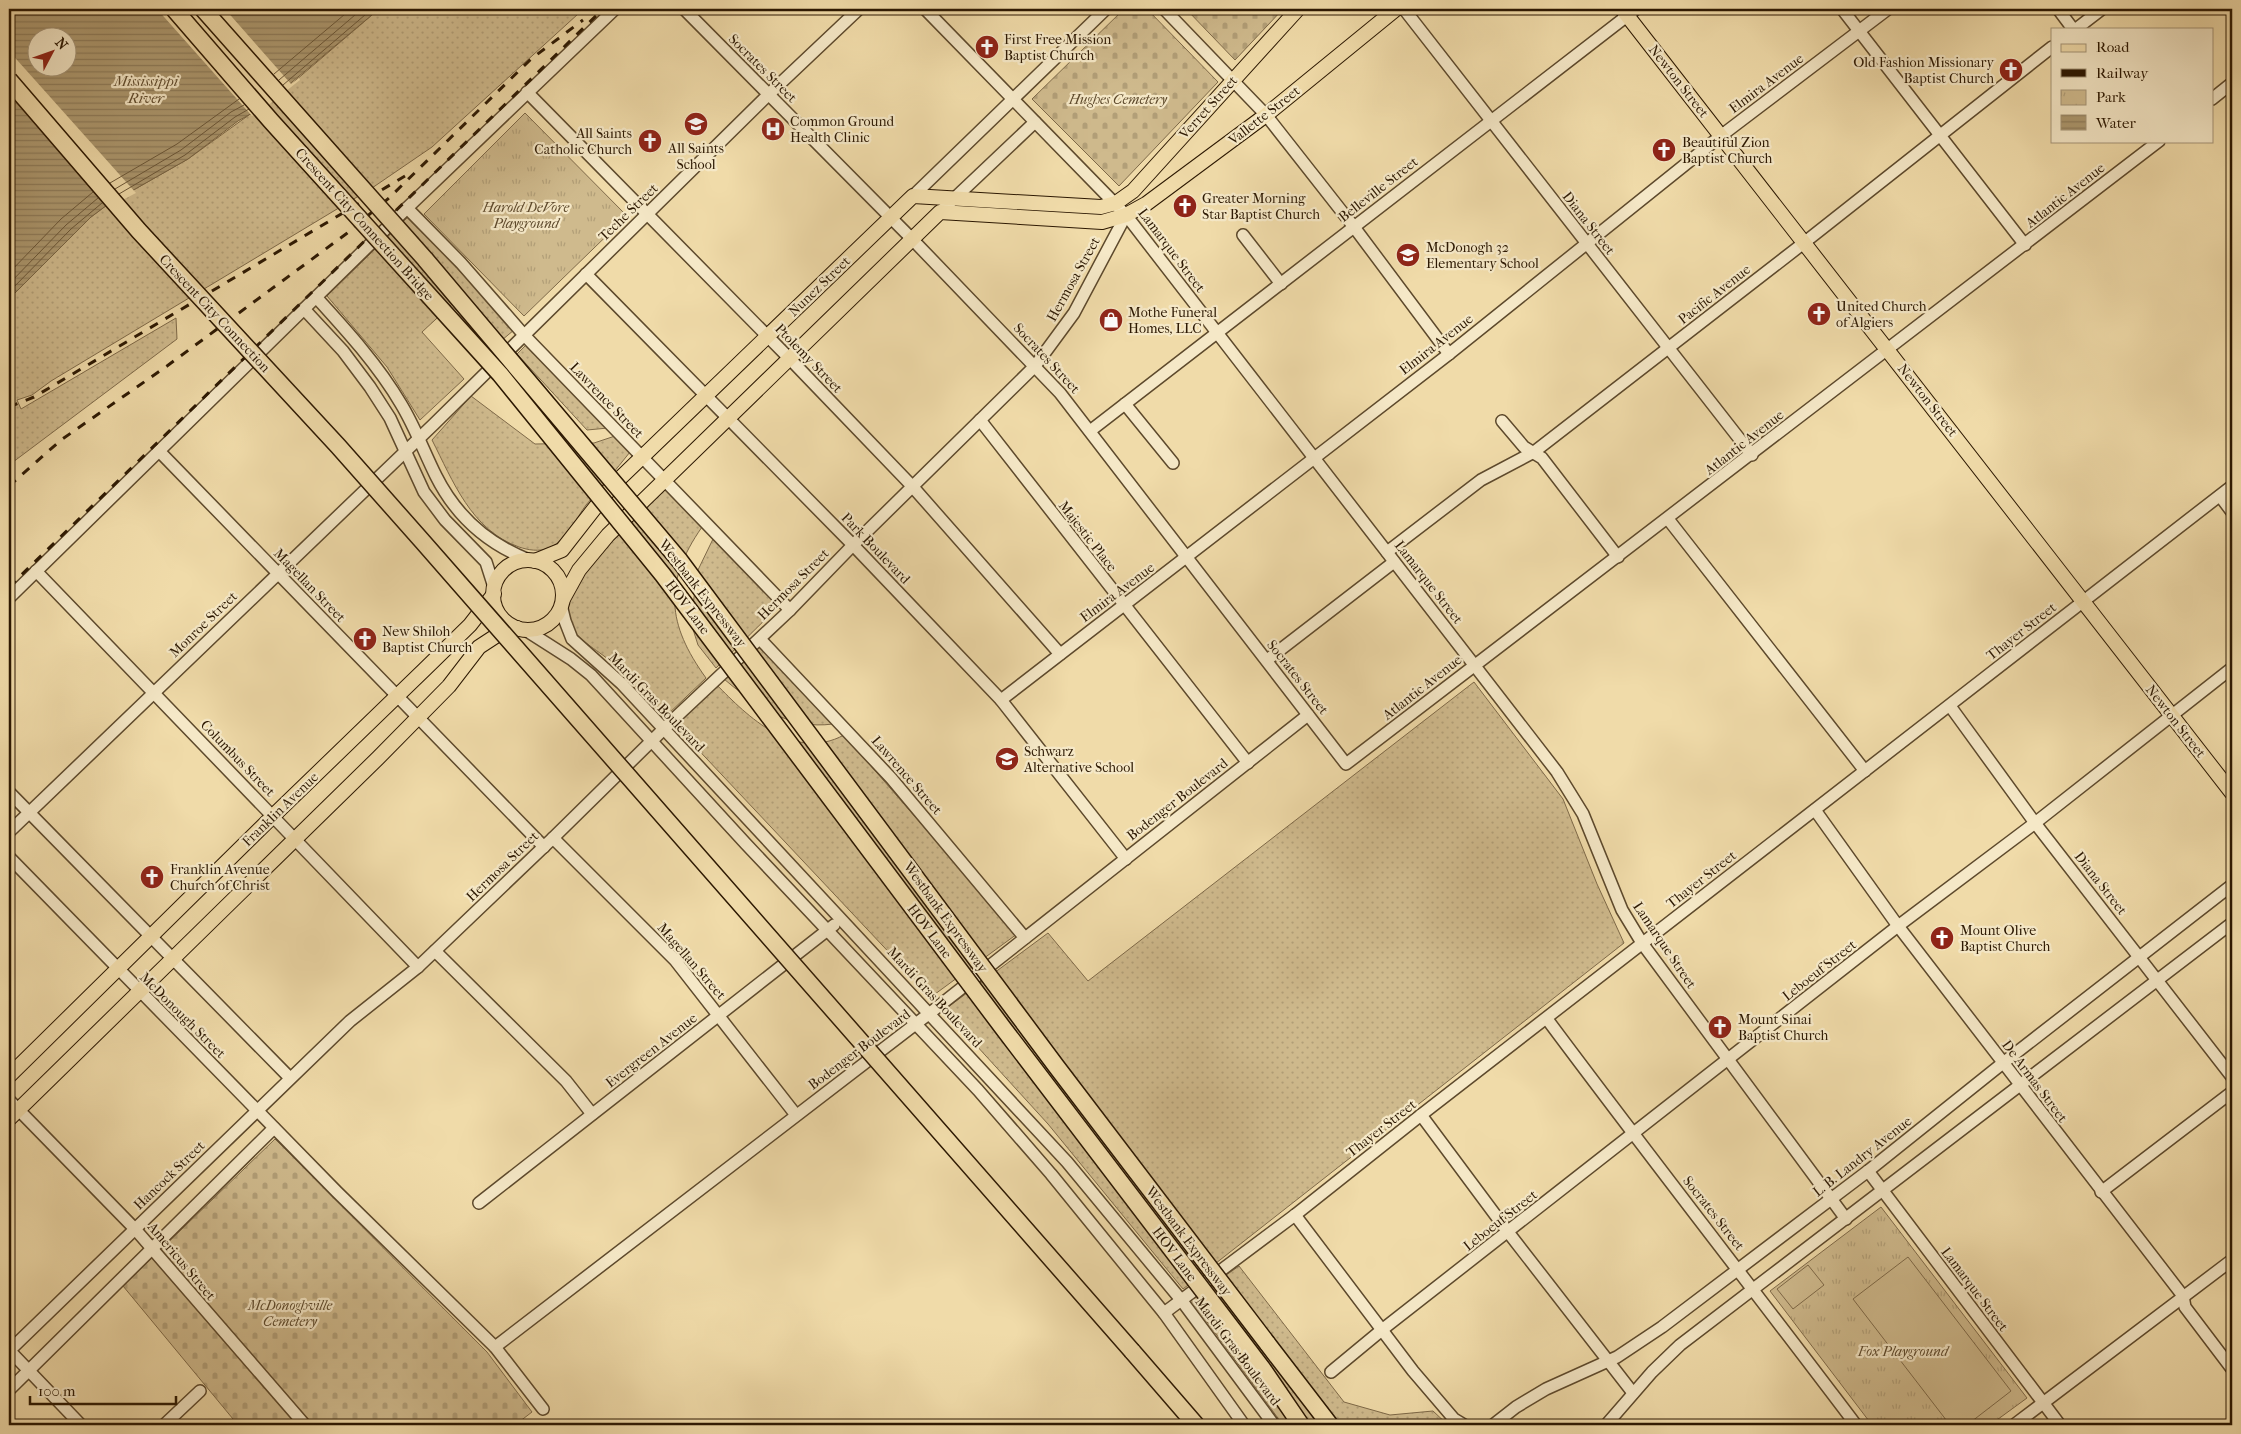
<svg xmlns="http://www.w3.org/2000/svg" width="2241" height="1434" font-family="'IM FELL French Canon',serif">
	<defs>
		<pattern id="grass-dots" width="8" height="8" patternUnits="userSpaceOnUse" patternTransform="scale(1.25)"><rect width="8" height="8" fill="#cfba8d"/><path d="M2 2h.1M6 6h.1" fill="none" stroke="#b29f78" stroke-width="1.8" stroke-linecap="round"/></pattern>
		<pattern id="cemetery-stones" width="16" height="16" patternUnits="userSpaceOnUse" patternTransform="scale(1.25)"><rect width="16" height="16" fill="#cfba8d"/><path d="M2 7V4a2 2 0 0 1 4 0v3zM10 15v-3a2 2 0 0 1 4 0v3z" fill="#b29f78"/></pattern>
		<pattern id="park-tufts" width="24" height="20" patternUnits="userSpaceOnUse" patternTransform="scale(1.25)"><rect width="24" height="20" fill="#cfba8d"/><path d="M3 7l-1-3M5 7V3M7 7l1-3M15 17l-1-3M17 17v-4M19 17l1-3" fill="none" stroke="#b29f78"/></pattern>
		<pattern id="water-rules" width="6" height="5" patternUnits="userSpaceOnUse" patternTransform="scale(1.25)"><rect width="6" height="5" fill="#ad9970"/><path d="M0 2.5h6" fill="none" stroke="#8d7c5a"/></pattern>
	</defs>
	<rect width="100%" height="100%" fill="#f0dba9"/>
	<filter id="stains"><feTurbulence type="fractalNoise" baseFrequency=".004" numOctaves="4"/><feColorMatrix values="0 0 0 0 .2 0 0 0 0 .09 0 0 0 0 .02 0 0 0 .5 -.17"/></filter>
	<radialGradient id="worn" r=".72"><stop offset=".6" stop-color="#630" stop-opacity="0"/><stop offset="1" stop-color="#630" stop-opacity=".3"/></radialGradient>
	<!-- grass -->
	<g fill="url(#grass-dots)" stroke="#7e6948">
		<path d="M 379,9 L 572,9 L 578,14 L 432,147 L 372,188 L 51,381 L 32,395 L 17,400 L 21,409 L 176,318 L 177,339 L 9,465 L 9,299 L 91,217 L 107,205 L 188,159 L 289,86 Z"/>
		<path d="M 409,216 L 514,330 L 502,340 L 462,295 L 422,332 L 464,379 L 420,420 L 387,367 L 327,296 Z"/>
		<path d="M 527,344 L 608,428 L 587,430 L 517,354 Z"/>
		<path d="M 471,396 L 535,444 L 594,443 L 615,436 L 630,452 C 616,470 601,487 586,505 C 575,520 567,540 549,548 C 539,552 528,550 519,547 C 471,530 453,481 432,440 Z"/>
		<path d="M 665,488 L 702,527 C 663,583 667,624 706,678 L 665,717 C 647,699 630,680 611,662 C 599,650 573,639 568,620 C 559,581 638,513 665,488 Z"/>
		<path d="M 713,539 L 779,606 L 716,668 L 698,645 L 691,623 L 697,572 Z"/>
		<path d="M 763,641 L 833,724 C 789,730 756,706 724,679 Z"/>
		<path d="M 1474,682 L 1563,799 L 1597,884 L 1624,943 L 1183,1289 L 1048,1124 L 944,1010 L 1048,933 L 1088,981 Z"/>
		<path d="M 716,684 C 748,717 794,762 844,735 L 1017,934 L 931,997 L 674,724 Z"/>
		<path d="M 1239,1266 L 1344,1402 L 1390,1415 L 1433,1411 L 1448,1425 L 1283,1425 L 1191,1300 Z"/>
	</g>
	<!-- cemetery -->
	<g fill="url(#cemetery-stones)" stroke="#7e6948">
		<path d="M 1124,9 L 1147,9 L 1218,82 L 1119,186 L 1032,99 Z"/>
		<path d="M 1186,9 L 1283,9 L 1235,60 Z"/>
		<path d="M 275,1139 L 487,1352 L 532,1412 L 515,1425 L 238,1425 L 123,1286 Z"/>
	</g>
	<!-- park -->
	<g fill="url(#park-tufts)" stroke="#7e6948">
		<path d="M 525,113 L 627,216 L 524,316 L 424,214 Z"/>
		<path d="M 1881,1207 L 2027,1398 L 1990,1425 L 1872,1425 L 1770,1291 Z"/>
	</g>
	<!-- garden -->
	<g fill="#cfba8d" stroke="#7e6948">
		<path d="M 1908,1257 L 2011,1391 L 1967,1425 L 1950,1425 L 1853,1299 Z"/>
		<path d="M 1808,1265 L 1824,1285 L 1793,1309 L 1777,1289 Z"/>
	</g>
	<!-- water -->
	<path fill="url(#water-rules)" stroke="#796544" fill-rule="evenodd" d="M 9,9 L 379,9 L 261,108 L 238,121 L 188,159 L 107,205 L 91,217 L 9,299 ZM 38,38 L 68,38 L 68,68 L 38,68 Z"/>
	<!-- pier -->
	<g fill="#f0dba9">
		<path d="M 157,9 L 225,9 L 291,84 L 299,78 L 300,80 L 262,110 L 252,116 Z"/>
		<path d="M 9,51 L 136,193 L 109,207 L 9,94 Z"/>
	</g>
	<g fill="none" stroke-linecap="round" stroke-linejoin="round">
		<!-- shore -->
		<g stroke="#6c5839" stroke-width="1">
			<path d="M 274,74 L 351,9"/>
			<path d="M 279,80 L 362,9"/>
			<path d="M 283,85 L 372,9"/>
			<path d="M 110,183 L 177,144 L 239,99"/>
			<path d="M 115,189 L 181,150 L 231,112 L 244,105"/>
			<path d="M 119,194 L 185,155 L 235,117 L 249,109"/>
			<path d="M 9,273 L 61,219 L 93,192"/>
			<path d="M 9,284 L 66,225 L 98,198"/>
			<path d="M 9,292 L 71,229 L 102,203"/>
		</g>
		<!-- stream -->
		<path stroke="#796544" stroke-width="3" d="M 534,1425 L 535,1424"/>
		<!-- minor casing -->
		<g stroke="#5d492c" stroke-width="14">
			<g id="minor">
				<path d="M 684,9 L 912,239 L 1060,393 L 1346,764 L 2159,141"/>
				<path d="M 925,9 L 1126,215 L 1557,772 L 1583,814 L 1622,910 L 1642,943 L 1846,1219"/>
				<path d="M 1164,9 L 1266,115 L 1354,227 L 1449,354"/>
				<path d="M 1404,9 L 1752,455"/>
				<path d="M 1842,9 L 2025,245"/>
				<path d="M 2058,9 L 2073,29"/>
				<path d="M 2076,29 L 2102,9"/>
				<path d="M 527,92 L 789,358 L 912,486 L 1060,654"/>
				<path d="M 2212,99 L 2232,83"/>
				<path d="M 913,196 L 1106,9"/>
				<path d="M 407,208 L 461,263 L 524,335 L 790,610"/>
				<path d="M 940,212 L 1035,122"/>
				<path d="M 1243,235 L 1281,284"/>
				<path d="M 586,274 L 853,545 L 1001,700 L 1126,859"/>
				<path d="M 316,297 C 347,331 378,365 401,404 C 415,427 424,452 436,476 C 456,516 488,544 529,560"/>
				<path d="M 304,309 L 343,351 L 370,387 L 390,418 L 424,492 L 445,520 L 486,562 L 494,587"/>
				<path d="M 1125,404 L 1173,463"/>
				<path d="M 980,420 L 1248,763"/>
				<path d="M 1502,421 L 1524,447 L 1542,458 L 1618,557"/>
				<path d="M 1090,431 L 1636,9"/>
				<path d="M 159,451 L 544,847"/>
				<path d="M 2220,496 L 2232,512"/>
				<path d="M 1668,519 L 1865,771"/>
				<path d="M 1387,552 L 1481,480 L 1534,452 L 1805,242 L 2052,47"/>
				<path d="M 36,571 L 418,967"/>
				<path d="M 9,598 L 407,208 L 615,9"/>
				<path d="M 561,605 L 565,621 L 572,639 L 622,684 L 1067,1162 L 1182,1301 L 1274,1425"/>
				<path d="M 524,629 L 571,659 L 591,675 L 746,844 L 978,1090 L 1051,1174 L 1164,1313 L 1244,1425"/>
				<path d="M 760,639 L 891,778 L 1025,938"/>
				<path d="M 1267,660 L 1394,562"/>
				<path d="M 1001,700 L 1449,354 L 1722,135 L 1888,9"/>
				<path d="M 1950,706 L 2035,823 L 2232,1077"/>
				<path d="M 9,792 L 290,1078"/>
				<path d="M 1815,810 L 1898,926 L 2183,1296 L 2185,1307 L 2232,1369"/>
				<path d="M 9,832 L 434,424 L 768,95 L 859,9"/>
				<path d="M 553,838 L 675,960 L 796,1115"/>
				<path d="M 9,857 L 337,1192 L 495,1347 L 543,1409"/>
				<path d="M 435,951 L 566,1081 L 592,1114"/>
				<path d="M 1547,1019 C 1649,1156 1754,1290 1856,1425"/>
				<path d="M 9,1100 L 135,1229 L 305,1425"/>
				<path d="M 1421,1115 L 1508,1232 L 1633,1393"/>
				<path d="M 1868,1171 L 2060,1425"/>
				<path d="M 2101,1192 L 2232,1092"/>
				<path d="M 479,1203 L 834,925"/>
				<path d="M 1295,1215 L 1413,1371 L 1454,1419 L 1464,1425"/>
				<path d="M 1164,1313 L 1295,1215 L 1421,1115 L 2232,486"/>
				<path d="M 495,1347 L 930,1013 L 1308,715"/>
				<path d="M 9,1350 L 81,1425"/>
				<path d="M 9,1351 L 350,1021 L 418,967 L 553,838 L 676,717 L 790,610 L 853,545 L 1035,366 L 1074,313 L 1126,215"/>
				<path d="M 1331,1372 L 1383,1329 L 1898,926 L 2035,823 L 2232,668"/>
				<path d="M 9,1390 L 274,1128"/>
				<path d="M 164,1425 L 200,1391"/>
				<path d="M 1493,1425 L 1516,1407 L 1546,1389 L 1617,1357 L 1662,1327 L 1868,1171 L 2003,1063 L 2232,885"/>
				<path d="M 1606,1425 L 1652,1372 L 1680,1345 L 2232,923"/>
				<path d="M 2014,1425 L 2232,1260"/>
			</g>
		</g>
		<!-- major casing -->
		<g stroke="#2c1802" stroke-width="16">
			<g id="major">
				<path d="M 1622,9 L 2232,793"/>
				<circle cx="528" cy="595" r="35"/>
				<path d="M 535,561 L 562,550 L 612,486 L 913,196 L 1101,207 L 1116,203 L 1133,191 L 1298,9"/>
				<path d="M 563,599 L 579,570 L 608,535 L 940,212 L 1102,222 L 1126,215 L 1146,204 L 1266,115 L 1396,9"/>
				<path d="M 9,1076 L 273,816 L 424,670 L 470,625 L 494,594"/>
				<path d="M 9,1119 L 378,758 L 449,686 L 479,647 L 505,630 L 517,628"/>
			</g>
		</g>
		<!-- highway casing -->
		<g stroke="#2c1802" stroke-width="19">
			<g id="highway">
				<path d="M 1267,1343 L 1330,1425"/>
				<path d="M 1132,1351 L 1196,1425"/>
			</g>
		</g>
		<!-- minor -->
		<use href="#minor" stroke="#f5e8c7" stroke-width="11"/>
		<!-- major -->
		<use href="#major" stroke="#f0dba9" stroke-width="14"/>
		<!-- highway -->
		<use href="#highway" stroke="#f0dba9" stroke-width="16"/>
		<!-- rail -->
		<g stroke="#2c1802" stroke-width="3" stroke-dasharray="9 9" stroke-linecap="butt">
			<path d="M 9,407 L 34,397 L 405,176"/>
			<path d="M 9,486 L 61,440 L 167,366 L 346,234 L 389,198 L 531,59 L 583,20"/>
			<path d="M 9,587 L 603,9"/>
		</g>
		<!-- highway-bridge casing -->
		<g stroke="#2c1802" stroke-width="19" stroke-linecap="butt">
			<g id="highway-bridge">
				<path d="M 174,9 L 271,121 L 500,374 L 663,575 L 1003,1028 L 1262,1368 L 1301,1425"/>
				<path d="M 203,9 L 425,259 L 680,561 L 1056,1066 L 1267,1343"/>
				<path d="M 9,80 L 139,231 L 338,446 L 423,542 L 1132,1351"/>
			</g>
		</g>
		<!-- highway-bridge -->
		<use href="#highway-bridge" stroke="#f0dba9" stroke-width="16"/>
	</g>
	<!-- icons -->
	<defs>
		<g id="church-disc" transform="scale(1.25)"><circle r="9.5" fill="#8f2418" stroke="#f5e8c7"/><path d="M-1.2-6h2.4v3.5h3.3v2.4h-3.3V6h-2.4V-.1h-3.3v-2.4h3.3Z" fill="#fff"/></g>
		<g id="school-disc" transform="scale(1.25)"><circle r="9.5" fill="#8f2418" stroke="#f5e8c7"/><path d="M0-5L7-2L0 1L-7-2ZM-4 1L0 2.5L4 1V4Q0 6-4 4Z" fill="#fff"/></g>
		<g id="hospital-disc" transform="scale(1.25)"><circle r="9.5" fill="#8f2418" stroke="#f5e8c7"/><path d="M-5-5h3v3.5h4V-5h3V5h-3V1.5h-4V5h-3Z" fill="#fff"/></g>
		<g id="shop-disc" transform="scale(1.25)"><circle r="9.5" fill="#8f2418" stroke="#f5e8c7"/><path d="M-5-2.5h2.3a2.7 3.5 0 0 1 5.4 0H5L5.5 6h-11ZM-1.5-2.5h3a1.5 2.3 0 0 0-3 0Z" fill="#fff"/></g>
	</defs>
	<g fill-rule="evenodd">
		<use href="#church-disc" x="987" y="47"/>
		<use href="#church-disc" x="2011" y="70"/>
		<use href="#school-disc" x="696" y="124"/>
		<use href="#hospital-disc" x="773" y="129"/>
		<use href="#church-disc" x="650" y="141"/>
		<use href="#church-disc" x="1664" y="150"/>
		<use href="#church-disc" x="1185" y="206"/>
		<use href="#school-disc" x="1408" y="255"/>
		<use href="#church-disc" x="1819" y="314"/>
		<use href="#shop-disc" x="1111" y="320"/>
		<use href="#church-disc" x="365" y="639"/>
		<use href="#school-disc" x="1007" y="759"/>
		<use href="#church-disc" x="152" y="877"/>
		<use href="#church-disc" x="1942" y="938"/>
		<use href="#church-disc" x="1720" y="1027"/>
	</g>
	<g text-anchor="middle" stroke-width="4.5" stroke-linejoin="round" paint-order="stroke">
		<!-- poi labels -->
		<g font-size="14" fill="#2c1802" stroke="#f5e8c7" text-anchor="start">
			<text x="1004" y="44">First Free Mission<tspan x="1004" dy="16">Baptist Church</tspan></text>
			<text x="1994" y="67" text-anchor="end">Old Fashion Missionary<tspan x="1994" dy="16">Baptist Church</tspan></text>
			<text x="790" y="126">Common Ground<tspan x="790" dy="16">Health Clinic</tspan></text>
			<text x="632" y="138" text-anchor="end">All Saints<tspan x="632" dy="16">Catholic Church</tspan></text>
			<text x="1682" y="147">Beautiful Zion<tspan x="1682" dy="16">Baptist Church</tspan></text>
			<text x="696" y="153" text-anchor="middle">All Saints<tspan x="696" dy="16">School</tspan></text>
			<text x="1202" y="203">Greater Morning<tspan x="1202" dy="16">Star Baptist Church</tspan></text>
			<text x="1426" y="252">McDonogh 32<tspan x="1426" dy="16">Elementary School</tspan></text>
			<text x="1836" y="311">United Church<tspan x="1836" dy="16">of Algiers</tspan></text>
			<text x="1128" y="317">Mothe Funeral<tspan x="1128" dy="16">Homes, LLC</tspan></text>
			<text x="382" y="636">New Shiloh<tspan x="382" dy="16">Baptist Church</tspan></text>
			<text x="1024" y="756">Schwarz<tspan x="1024" dy="16">Alternative School</tspan></text>
			<text x="170" y="874">Franklin Avenue<tspan x="170" dy="16">Church of Christ</tspan></text>
			<text x="1960" y="935">Mount Olive<tspan x="1960" dy="16">Baptist Church</tspan></text>
			<text x="1738" y="1024">Mount Sinai<tspan x="1738" dy="16">Baptist Church</tspan></text>
		</g>
		<!-- street labels -->
		<g font-size="14" fill="#2c1802" stroke="#f5e8c7">
			<text transform="translate(763 68) rotate(45)" y="5">Socrates Street</text>
			<text transform="translate(1679 81) rotate(52)" y="5">Newton Street</text>
			<text transform="translate(1766 83) rotate(-37)" y="5">Elmira Avenue</text>
			<text transform="translate(1208 107) rotate(-48)" y="5">Verret Street</text>
			<text transform="translate(1264 115) rotate(-38)" y="5">Vallette Street</text>
			<text transform="translate(1378 189) rotate(-38)" y="5">Belleville Street</text>
			<text transform="translate(2065 195) rotate(-38)" y="5">Atlantic Avenue</text>
			<text transform="translate(628 212) rotate(-44)" y="5">Teche Street</text>
			<text transform="translate(1589 223) rotate(52)" y="5">Diana Street</text>
			<text transform="translate(365 224) rotate(48)" y="5">Crescent City Connection Bridge</text>
			<text transform="translate(1172 250) rotate(53)" y="5">Lamarque Street</text>
			<text transform="translate(1073 279) rotate(-61)" y="5">Hermosa Street</text>
			<text transform="translate(819 286) rotate(-44)" y="5">Nunez Street</text>
			<text transform="translate(1714 294) rotate(-38)" y="5">Pacific Avenue</text>
			<text transform="translate(215 313) rotate(47)" y="5">Crescent City Connection</text>
			<text transform="translate(1436 344) rotate(-38)" y="5">Elmira Avenue</text>
			<text transform="translate(809 358) rotate(46)" y="5">Ptolemy Street</text>
			<text transform="translate(1047 358) rotate(47)" y="5">Socrates Street</text>
			<text transform="translate(607 400) rotate(46)" y="5">Lawrence Street</text>
			<text transform="translate(1928 400) rotate(52)" y="5">Newton Street</text>
			<text transform="translate(1744 442) rotate(-38)" y="5">Atlantic Avenue</text>
			<text transform="translate(1088 536) rotate(52)" y="5">Majestic Place</text>
			<text transform="translate(876 548) rotate(46)" y="5">Park Boulevard</text>
			<text transform="translate(1429 582) rotate(52)" y="5">Lamarque Street</text>
			<text transform="translate(793 584) rotate(-45)" y="5">Hermosa Street</text>
			<text transform="translate(310 585) rotate(46)" y="5">Magellan Street</text>
			<text transform="translate(1117 592) rotate(-37)" y="5">Elmira Avenue</text>
			<text transform="translate(703 593) rotate(52)" y="5">Westbank Expressway</text>
			<text transform="translate(688 607) rotate(53)" y="5">HOV Lane</text>
			<text transform="translate(203 624) rotate(-44)" y="5">Monroe Street</text>
			<text transform="translate(2021 631) rotate(-38)" y="5">Thayer Street</text>
			<text transform="translate(1298 677) rotate(52)" y="5">Socrates Street</text>
			<text transform="translate(1422 687) rotate(-38)" y="5">Atlantic Avenue</text>
			<text transform="translate(657 702) rotate(46)" y="5">Mardi Gras Boulevard</text>
			<text transform="translate(2176 721) rotate(52)" y="5">Newton Street</text>
			<text transform="translate(238 758) rotate(46)" y="5">Columbus Street</text>
			<text transform="translate(907 775) rotate(49)" y="5">Lawrence Street</text>
			<text transform="translate(1177 799) rotate(-38)" y="5">Bodenger Boulevard</text>
			<text transform="translate(280 809) rotate(-44)" y="5">Franklin Avenue</text>
			<text transform="translate(502 866) rotate(-44)" y="5">Hermosa Street</text>
			<text transform="translate(1701 879) rotate(-38)" y="5">Thayer Street</text>
			<text transform="translate(2101 883) rotate(52)" y="5">Diana Street</text>
			<text transform="translate(946 917) rotate(54)" y="5">Westbank Expressway</text>
			<text transform="translate(930 931) rotate(53)" y="5">HOV Lane</text>
			<text transform="translate(1665 945) rotate(56)" y="5">Lamarque Street</text>
			<text transform="translate(692 961) rotate(49)" y="5">Magellan Street</text>
			<text transform="translate(1819 970) rotate(-38)" y="5">Leboeuf Street</text>
			<text transform="translate(935 997) rotate(47)" y="5">Mardi Gras Boulevard</text>
			<text transform="translate(183 1015) rotate(45)" y="5">McDonough Street</text>
			<text transform="translate(859 1049) rotate(-37)" y="5">Bodenger Boulevard</text>
			<text transform="translate(651 1050) rotate(-38)" y="5">Evergreen Avenue</text>
			<text transform="translate(2035 1081) rotate(53)" y="5">De Armas Street</text>
			<text transform="translate(1381 1128) rotate(-38)" y="5">Thayer Street</text>
			<text transform="translate(1862 1156) rotate(-38)" y="5">L. B. Landry Avenue</text>
			<text transform="translate(169 1175) rotate(-44)" y="5">Hancock Street</text>
			<text transform="translate(1714 1213) rotate(52)" y="5">Socrates Street</text>
			<text transform="translate(1500 1220) rotate(-38)" y="5">Leboeuf Street</text>
			<text transform="translate(1189 1241) rotate(53)" y="5">Westbank Expressway</text>
			<text transform="translate(1175 1254) rotate(53)" y="5">HOV Lane</text>
			<text transform="translate(182 1261) rotate(50)" y="5">Americus Street</text>
			<text transform="translate(1975 1289) rotate(53)" y="5">Lamarque Street</text>
			<text transform="translate(1238 1351) rotate(53)" y="5">Mardi Gras Boulevard</text>
		</g>
		<!-- park labels -->
		<g font-size="14" font-style="italic" fill="#5d492c" stroke="#f5e8c7">
			<text x="1118" y="104">Hughes Cemetery</text>
			<text x="526" y="212">Harold DeVore<tspan x="526" dy="16">Playground</tspan></text>
			<text x="290" y="1310">McDonoghville<tspan x="290" dy="16">Cemetery</tspan></text>
			<text x="1903" y="1356">Fox Playground</text>
		</g>
		<!-- water labels -->
		<g font-size="15" font-style="italic" fill="#604c2e" stroke="#f5e8c7">
			<text x="146" y="86">Mississippi<tspan x="146" dy="17">River</tspan></text>
		</g>
	</g>
	<!-- margin -->
	<rect width="2241" height="1434" fill="none" stroke="#f0dba9" stroke-width="30"/>
	<rect x="10" y="10" width="2221" height="1414" fill="none" stroke="#2c1802" stroke-width="2.5"/>
	<rect x="15" y="15" width="2211" height="1404" fill="none" stroke="#2c1802"/>
	<!-- legend -->
	<rect x="2051" y="28" width="162" height="115" fill="#f5e8c7" stroke="#a59578"/>
	<rect x="2061" y="44" width="25" height="8" fill="#f0dba9" stroke="#a59578"/>
	<text x="2096" y="52" font-size="15" fill="#2c1802">Road</text>
	<rect x="2061" y="69" width="25" height="8" fill="#2c1802" stroke="#a59578"/>
	<text x="2096" y="78" font-size="15" fill="#2c1802">Railway</text>
	<rect x="2061" y="90" width="25" height="15" fill="url(#park-tufts)" stroke="#a59578"/>
	<text x="2096" y="102" font-size="15" fill="#2c1802">Park</text>
	<rect x="2061" y="115" width="25" height="15" fill="url(#water-rules)" stroke="#a59578"/>
	<text x="2096" y="128" font-size="15" fill="#2c1802">Water</text>
	<!-- north arrow -->
	<g transform="translate(52 52) rotate(49)"><circle r="24" fill="#f5e8c7" stroke="#a59578"/>
	<path d="M0-4L9 19L0 12L-9 19Z" fill="#8f2418"/>
	<text y="-8" font-size="14" font-weight="bold" text-anchor="middle" fill="#2c1802">N</text>
	</g>
	<!-- scale -->
	<path d="M30 1396v8h146v-8" fill="none" stroke="#2c1802" stroke-width="2.5"/>
	<text x="38" y="1396" font-size="15" fill="#2c1802" stroke="#f5e8c7" stroke-width="4" paint-order="stroke">100 m</text>
	<rect width="100%" height="100%" filter="url(#stains)"/>
	<rect width="100%" height="100%" fill="url(#worn)"/>
</svg>
